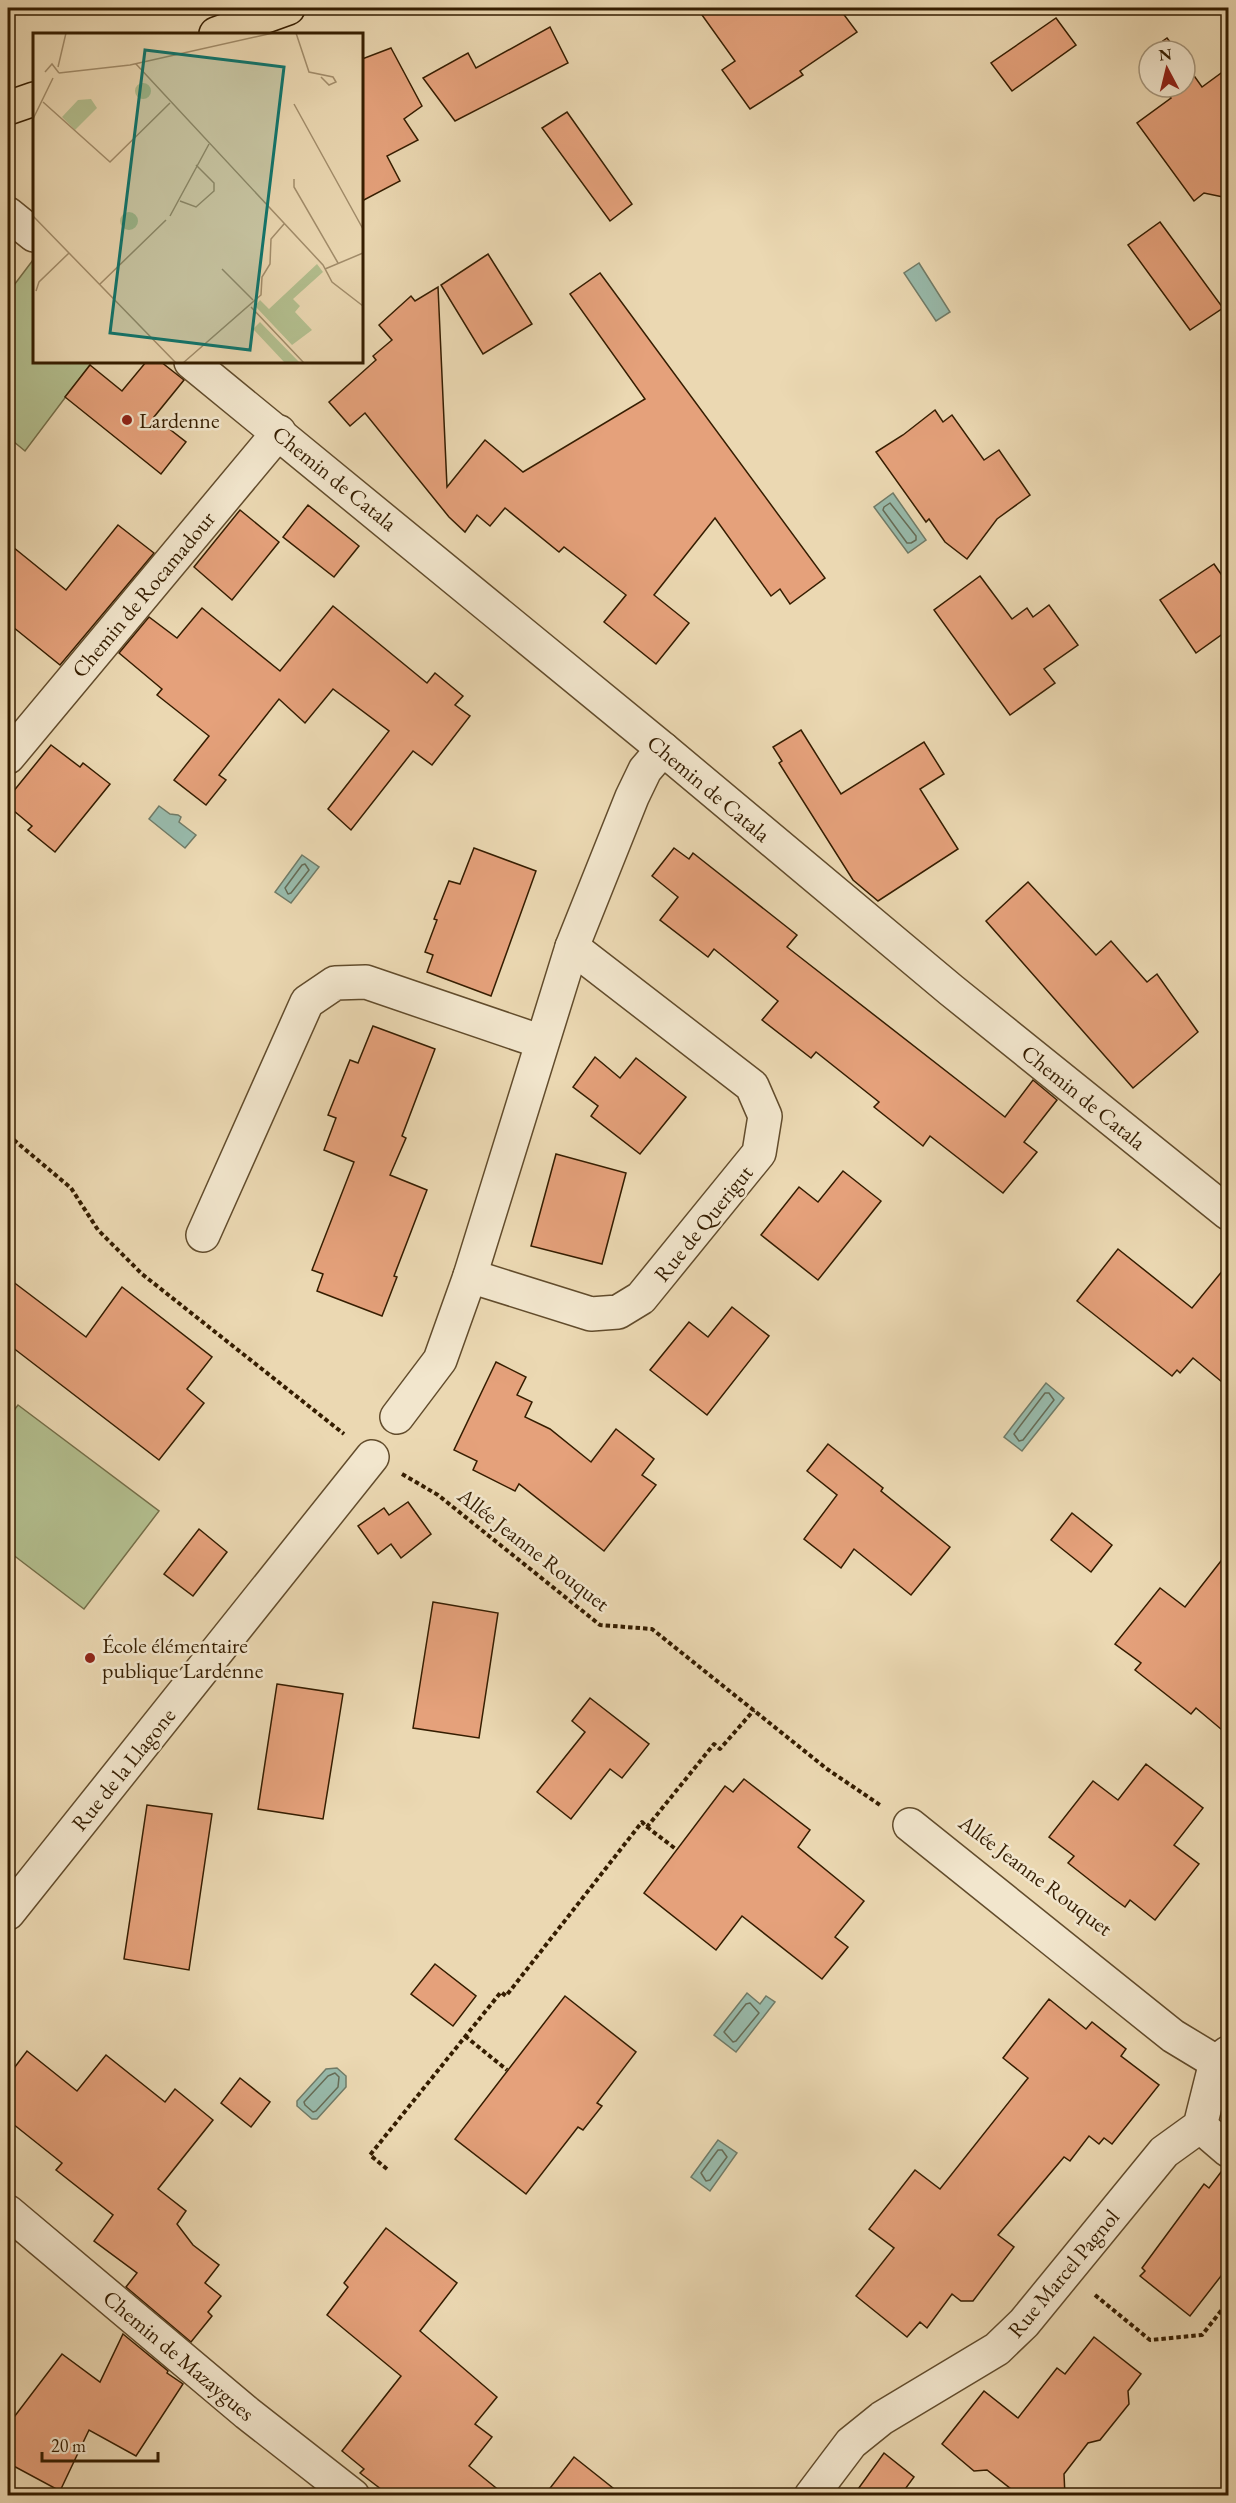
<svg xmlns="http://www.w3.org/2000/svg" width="1236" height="2503" font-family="'EB Garamond',serif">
	<rect width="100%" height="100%" fill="#ebd8b2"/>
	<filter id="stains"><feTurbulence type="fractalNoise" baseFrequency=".00333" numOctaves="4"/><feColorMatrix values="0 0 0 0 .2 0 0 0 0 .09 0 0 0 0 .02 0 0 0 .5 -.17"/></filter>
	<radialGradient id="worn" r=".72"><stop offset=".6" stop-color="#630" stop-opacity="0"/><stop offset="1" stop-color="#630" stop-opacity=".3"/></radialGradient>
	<!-- green -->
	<g fill="#b3bf8f" stroke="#746e48" stroke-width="1.5">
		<path d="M 33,260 L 34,362 L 92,362 L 25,451 L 8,437 L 8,293 Z"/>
		<path d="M 18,1405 L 159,1511 L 84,1609 L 8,1551 L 8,1418 Z"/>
	</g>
	<!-- water -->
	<g fill="#98baab" stroke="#707b67" stroke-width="1.5">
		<path d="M 919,263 L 950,312 L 936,321 L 904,273 Z"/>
		<path d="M 893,493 L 926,540 L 908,553 L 874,507 Z"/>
		<path d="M 159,806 L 170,814 L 178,815 L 181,817 L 179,822 L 196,835 L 185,848 L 149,819 Z"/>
		<path d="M 302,855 L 319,867 L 291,903 L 275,892 Z"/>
		<path d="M 1046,1383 L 1064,1398 L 1022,1451 L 1004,1437 Z"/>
		<path d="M 747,1993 L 760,2004 L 766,1996 L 775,2002 L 736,2052 L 714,2035 Z"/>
		<path d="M 337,2068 L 346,2076 L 346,2087 L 317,2119 L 312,2119 L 297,2106 L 297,2101 L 326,2069 Z"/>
		<path d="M 718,2140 L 737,2153 L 710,2191 L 691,2177 Z"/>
	</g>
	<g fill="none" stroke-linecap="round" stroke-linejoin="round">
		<!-- shore -->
		<g stroke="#666c56" stroke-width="1.5">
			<path d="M 890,503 L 916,536 L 916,540 L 911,543 L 907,543 L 883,510 L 884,507 Z"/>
			<path d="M 305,864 L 309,870 L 291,893 L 288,894 L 285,888 L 302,865 Z"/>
			<path d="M 1045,1393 L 1049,1393 L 1054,1400 L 1023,1440 L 1019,1441 L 1014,1434 Z"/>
			<path d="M 750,2003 L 759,2013 L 736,2041 L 733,2042 L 724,2032 L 746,2004 Z"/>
			<path d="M 335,2073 L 339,2077 L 338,2087 L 316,2111 L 313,2112 L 305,2105 L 304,2102 L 328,2076 Z"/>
			<path d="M 722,2150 L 727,2157 L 710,2180 L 706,2181 L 701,2173 L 718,2150 Z"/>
		</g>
	</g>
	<!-- building -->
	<g fill="#e5a17b" stroke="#351d00" stroke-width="1.5">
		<path d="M 697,8 L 839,8 L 857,32 L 800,71 L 803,75 L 750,109 L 722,70 L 735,61 Z"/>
		<path d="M 1056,18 L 1076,45 L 1012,91 L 991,63 Z"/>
		<path d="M 550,27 L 568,63 L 455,121 L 423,78 L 468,53 L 476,68 Z"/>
		<path d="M 1167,38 L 1177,51 L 1149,51 Z"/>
		<path d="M 391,48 L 422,106 L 404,119 L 418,140 L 387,156 L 400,181 L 362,201 L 362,59 Z"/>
		<path d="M 1185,63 L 1202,87 L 1228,68 L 1228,198 L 1204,193 L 1194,201 L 1137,123 L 1171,98 L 1164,87 L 1185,87 Z"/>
		<path d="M 567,112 L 632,204 L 610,221 L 542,128 Z"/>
		<path d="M 1160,222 L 1223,308 L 1190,330 L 1128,245 Z"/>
		<path d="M 488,254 L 532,324 L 483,354 L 441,285 Z"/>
		<path d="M 600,273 L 825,578 L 790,604 L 780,589 L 771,596 L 715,518 L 654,595 L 689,623 L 656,664 L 604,622 L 626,595 L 564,547 L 559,552 L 505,508 L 490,526 L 477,515 L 465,532 L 449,517 L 365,413 L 350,426 L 329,402 L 376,360 L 373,356 L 392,340 L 379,325 L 411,296 L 415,301 L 438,287 L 447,487 L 485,440 L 523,472 L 645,399 L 570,294 Z"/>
		<path d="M 146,362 L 161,362 L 184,380 L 154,417 L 186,442 L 161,474 L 65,397 L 90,365 L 122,391 Z"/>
		<path d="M 935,410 L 943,422 L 952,415 L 984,460 L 999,450 L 1030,495 L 997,519 L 967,559 L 945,542 L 929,519 L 926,522 L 876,452 L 903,435 Z"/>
		<path d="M 308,505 L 359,546 L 334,577 L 283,537 Z"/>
		<path d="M 240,510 L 279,542 L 232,600 L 194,567 Z"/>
		<path d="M 118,525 L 154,553 L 60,665 L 8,623 L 8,543 L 66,590 Z"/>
		<path d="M 1214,564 L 1228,584 L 1228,630 L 1196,653 L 1160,600 Z"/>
		<path d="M 980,576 L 1012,619 L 1027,608 L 1033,617 L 1049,605 L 1078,645 L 1044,669 L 1055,683 L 1010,715 L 934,610 Z"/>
		<path d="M 333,606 L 427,683 L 435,673 L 463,696 L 455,705 L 470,716 L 432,765 L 413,751 L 351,830 L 328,809 L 389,731 L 333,689 L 305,723 L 279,699 L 219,775 L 226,780 L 206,805 L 174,780 L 209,736 L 157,695 L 162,689 L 119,653 L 149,617 L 177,638 L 202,608 L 280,671 Z"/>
		<path d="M 801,730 L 841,794 L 924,742 L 944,774 L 920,789 L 958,849 L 878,901 L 853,880 L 779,763 L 782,761 L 773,747 Z"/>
		<path d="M 51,745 L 80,767 L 83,763 L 110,784 L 55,852 L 28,830 L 32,826 L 8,806 L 8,798 Z"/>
		<path d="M 474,848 L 536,871 L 491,996 L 427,972 L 433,955 L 425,952 L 437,920 L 434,919 L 449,881 L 460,884 Z"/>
		<path d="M 674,848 L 689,859 L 693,853 L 797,935 L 787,947 L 1005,1117 L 1033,1080 L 1057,1100 L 1024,1142 L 1037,1152 L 1003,1193 L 930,1136 L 923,1146 L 874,1107 L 879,1102 L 816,1052 L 811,1058 L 762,1020 L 778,1001 L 714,949 L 708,957 L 660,920 L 678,897 L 652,876 Z"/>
		<path d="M 1028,882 L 1096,955 L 1111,941 L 1147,982 L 1157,974 L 1198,1032 L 1133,1088 L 986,921 Z"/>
		<path d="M 373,1026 L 435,1049 L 402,1136 L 406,1138 L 390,1175 L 427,1190 L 394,1276 L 397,1277 L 382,1316 L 317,1291 L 323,1274 L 312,1270 L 354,1162 L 324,1150 L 336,1118 L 328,1115 L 350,1060 L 358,1063 Z"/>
		<path d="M 595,1057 L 620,1078 L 636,1058 L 686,1097 L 640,1154 L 591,1116 L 598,1106 L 573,1087 Z"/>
		<path d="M 556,1154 L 626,1173 L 602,1264 L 531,1246 Z"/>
		<path d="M 843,1171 L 881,1201 L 818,1280 L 761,1235 L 799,1187 L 818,1202 Z"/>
		<path d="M 1118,1249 L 1192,1308 L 1228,1264 L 1228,1387 L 1193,1358 L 1180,1373 L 1177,1370 L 1172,1376 L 1077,1301 Z"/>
		<path d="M 8,1278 L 86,1337 L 122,1287 L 212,1357 L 187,1389 L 204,1403 L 159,1460 L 8,1344 Z"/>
		<path d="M 732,1307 L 769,1336 L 707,1415 L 650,1370 L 689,1322 L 708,1337 Z"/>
		<path d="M 496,1362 L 526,1377 L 517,1395 L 532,1402 L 525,1417 L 550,1429 L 591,1462 L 616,1429 L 654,1459 L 642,1475 L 656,1485 L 604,1551 L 519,1484 L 515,1491 L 473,1470 L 477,1461 L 454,1450 Z"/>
		<path d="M 828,1444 L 883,1488 L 881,1491 L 950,1547 L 911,1595 L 854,1549 L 841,1568 L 804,1539 L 837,1495 L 807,1471 Z"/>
		<path d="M 408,1502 L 431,1534 L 401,1558 L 391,1544 L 378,1554 L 358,1526 L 384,1508 L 389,1515 Z"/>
		<path d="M 1072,1513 L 1112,1545 L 1091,1572 L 1051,1540 Z"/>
		<path d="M 199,1529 L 227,1552 L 193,1596 L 164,1574 Z"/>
		<path d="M 1228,1552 L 1228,1735 L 1196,1708 L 1191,1714 L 1135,1670 L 1141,1663 L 1115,1644 L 1160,1588 L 1185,1607 Z"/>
		<path d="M 433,1602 L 498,1613 L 479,1738 L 413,1728 Z"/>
		<path d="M 277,1684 L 343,1694 L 323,1819 L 258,1809 Z"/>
		<path d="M 590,1698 L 649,1744 L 622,1778 L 610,1769 L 571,1819 L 537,1792 L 585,1732 L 572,1721 Z"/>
		<path d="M 1146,1764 L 1203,1808 L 1174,1845 L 1199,1864 L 1155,1920 L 1130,1900 L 1125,1907 L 1110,1896 L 1068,1863 L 1074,1856 L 1049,1837 L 1093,1781 L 1118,1800 Z"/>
		<path d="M 744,1779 L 810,1830 L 798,1847 L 864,1901 L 835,1937 L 848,1947 L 822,1979 L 742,1916 L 716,1950 L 644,1893 L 725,1786 L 733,1792 Z"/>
		<path d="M 147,1805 L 212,1814 L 189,1970 L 124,1959 Z"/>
		<path d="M 435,1964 L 476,1996 L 453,2026 L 411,1994 Z"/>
		<path d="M 565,1996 L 636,2052 L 597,2103 L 602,2106 L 583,2130 L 578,2127 L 526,2194 L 455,2139 Z"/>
		<path d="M 1049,1999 L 1086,2029 L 1092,2022 L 1126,2049 L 1121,2056 L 1159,2085 L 1112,2144 L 1104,2138 L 1099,2144 L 1089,2136 L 1070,2161 L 1064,2157 L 998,2235 L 1014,2247 L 973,2301 L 961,2301 L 952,2294 L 927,2328 L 920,2322 L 907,2337 L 856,2296 L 894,2248 L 869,2229 L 915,2170 L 940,2189 L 1028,2078 L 1003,2058 Z"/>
		<path d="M 27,2051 L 77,2091 L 106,2055 L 165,2102 L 175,2089 L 213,2120 L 158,2189 L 186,2211 L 177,2224 L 193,2245 L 219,2265 L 205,2283 L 221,2296 L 208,2312 L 212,2316 L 191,2342 L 126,2287 L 137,2273 L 94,2241 L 113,2215 L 56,2170 L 62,2163 L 8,2120 L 8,2076 Z"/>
		<path d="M 240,2078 L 270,2102 L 251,2127 L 221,2103 Z"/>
		<path d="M 1224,2168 L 1228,2168 L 1228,2267 L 1190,2316 L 1140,2276 L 1145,2271 L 1142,2268 L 1204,2184 L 1209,2188 Z"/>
		<path d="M 386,2228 L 457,2283 L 420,2331 L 497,2397 L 475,2424 L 492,2437 L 469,2466 L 506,2496 L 390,2496 L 360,2473 L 364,2469 L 342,2451 L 401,2376 L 327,2315 L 348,2287 L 344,2283 Z"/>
		<path d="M 123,2334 L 168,2371 L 167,2373 L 183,2384 L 136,2456 L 89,2430 L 60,2491 L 8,2463 L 8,2425 L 62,2354 L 100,2382 Z"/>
		<path d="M 1094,2337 L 1141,2374 L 1128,2391 L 1129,2404 L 1100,2440 L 1088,2443 L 1064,2474 L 1065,2496 L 1020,2496 L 987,2470 L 974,2471 L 942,2444 L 984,2391 L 1018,2418 L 1057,2368 L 1065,2374 Z"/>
		<path d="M 884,2453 L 914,2477 L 900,2496 L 853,2496 Z"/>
		<path d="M 574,2457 L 623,2496 L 544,2496 Z"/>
	</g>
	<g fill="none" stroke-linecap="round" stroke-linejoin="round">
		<!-- minor casing -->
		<g stroke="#624c2c" stroke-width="36">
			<g id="minor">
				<path d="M 8,214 L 34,235"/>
				<path d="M 191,362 L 663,749 L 951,990 L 1228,1213"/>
				<path d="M 8,757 L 279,432"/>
				<path d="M 203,1235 L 307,1002 L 335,983 L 366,982 L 542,1042"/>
				<path d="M 470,1276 L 591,1314 L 618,1312 L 641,1298 L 759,1153 L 765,1116 L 752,1086 L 572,947"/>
				<path d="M 397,1417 L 440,1360 L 470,1276 L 572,947 L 632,797 L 645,770 L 663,749"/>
				<path d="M 910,1825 L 1173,2036 L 1216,2062"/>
				<path d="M 8,1913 L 372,1457"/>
				<path d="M 1200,2126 L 1228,2150"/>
				<path d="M 8,2212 L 247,2413 L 353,2496"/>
				<path d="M 811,2496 L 851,2443 L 882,2418 L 997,2349 L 1024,2323 L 1164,2152 L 1200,2126 L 1216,2062 L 1228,2053"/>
			</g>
		</g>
		<!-- major casing -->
		<g stroke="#351d00" stroke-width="36">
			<g id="major">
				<path d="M 216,34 L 288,8"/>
				<path d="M 8,108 L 34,99"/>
			</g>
		</g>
		<!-- path -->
		<g stroke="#351d00" stroke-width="4" stroke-dasharray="4.5 3" stroke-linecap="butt">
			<path d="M 8,1135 L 71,1188 L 98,1230 L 142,1274 L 344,1434"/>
			<path d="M 402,1474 L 438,1495 L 600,1625 L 652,1629 L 827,1769 L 880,1805"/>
			<path d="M 647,1827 L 677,1850"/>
			<path d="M 465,2036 L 507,2070"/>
			<path d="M 387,2169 L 370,2155 L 501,1992 L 506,1996 L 642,1822 L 647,1827 L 714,1744 L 720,1749 L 754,1710"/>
			<path d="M 1095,2295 L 1150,2340 L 1202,2335 L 1228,2302"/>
		</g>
		<!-- minor -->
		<use href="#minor" stroke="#f2e6cd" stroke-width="33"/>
		<!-- major -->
		<use href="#major" stroke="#ebd8b2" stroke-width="33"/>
	</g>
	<!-- markers -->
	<g fill="#8f2418" stroke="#f2e6cd" stroke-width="2">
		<circle cx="127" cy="420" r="6"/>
		<circle cx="90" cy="1658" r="6"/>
	</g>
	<g text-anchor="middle" stroke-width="5" stroke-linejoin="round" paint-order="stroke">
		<!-- poi labels -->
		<g font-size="22" fill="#351d00" stroke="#f2e6cd" text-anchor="start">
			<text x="139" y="428">Lardenne</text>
			<text x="102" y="1653">École élémentaire<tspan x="102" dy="25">publique Lardenne</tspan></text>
		</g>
		<!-- street labels -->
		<g font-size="22" fill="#351d00" stroke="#f2e6cd">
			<text transform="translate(335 478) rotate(39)" y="8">Chemin de Catala</text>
			<text transform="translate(143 594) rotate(-50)" y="8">Chemin de Rocamadour</text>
			<text transform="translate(709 788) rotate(40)" y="8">Chemin de Catala</text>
			<text transform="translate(1084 1097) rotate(39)" y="8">Chemin de Catala</text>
			<text transform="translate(703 1223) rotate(-51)" y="8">Rue de Querigut</text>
			<text transform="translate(534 1549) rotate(38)" y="8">Allée Jeanne Rouquet</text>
			<text transform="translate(123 1769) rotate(-51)" y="8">Rue de la Llagone</text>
			<text transform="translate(1036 1875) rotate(37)" y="8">Allée Jeanne Rouquet</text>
			<text transform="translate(1063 2273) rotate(-50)" y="8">Rue Marcel Pagnol</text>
			<text transform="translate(179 2355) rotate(40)" y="8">Chemin de Mazaygues</text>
		</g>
	</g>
	<!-- overview -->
	<g transform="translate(33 33)">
		<rect width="330" height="330" fill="#ebd8b2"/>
		<path d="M102 58a8 8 0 1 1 16 0a8 8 0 1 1-16 0ZM 58,66 L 64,75 L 42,97 L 29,84 L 45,67 ZM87 188a9 9 0 1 1 18 0a9 9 0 1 1-18 0ZM 284,231 L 290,239 L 260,266 L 267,273 L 262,279 L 279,297 L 259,312 L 222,273 L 227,267 L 236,276 ZM 227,289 L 267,330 L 252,330 L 220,296 Z" fill="#b3bf8f"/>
		<path fill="none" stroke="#a28d6b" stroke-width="1.5" d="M 263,0 L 276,39 L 300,44 L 303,49 L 296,52 L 288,44M 103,31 L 290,232 L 299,249 L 330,273M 25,34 L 33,0M 12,39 L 19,31 L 26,40M 26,40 L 97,32 L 240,0M 10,69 L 77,129 L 137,70M 261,71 L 330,196M 0,86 L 20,45M 261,146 L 261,154 L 305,230M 147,168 L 163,174 L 181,158 L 181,150 L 163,132M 0,183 L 143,330M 137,183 L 176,111M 189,236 L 220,267M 292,236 L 330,220M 67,251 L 133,187M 3,258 L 6,249 L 36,220M 218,274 L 271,330M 150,330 L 228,262 L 229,244 L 237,231 L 238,206 L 251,191"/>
		<path fill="#0f766e" fill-opacity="0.15" stroke="#0f766e" stroke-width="3" d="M 112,17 L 251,34 L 217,317 L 77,300 Z"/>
		<rect width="330" height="330" fill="none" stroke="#351d00" stroke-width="3"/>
	</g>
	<!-- margin -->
	<rect width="1236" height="2503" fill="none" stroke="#ebd8b2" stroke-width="30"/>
	<rect x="9" y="9" width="1218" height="2485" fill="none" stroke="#351d00" stroke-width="3"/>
	<rect x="15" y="15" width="1206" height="2473" fill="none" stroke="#351d00" stroke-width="1.5"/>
	<!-- north arrow -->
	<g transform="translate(1167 69) rotate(353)"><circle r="28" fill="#f2e6cd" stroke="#a6967b" stroke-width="1.5"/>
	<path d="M0-4.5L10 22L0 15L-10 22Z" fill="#8f2418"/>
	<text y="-9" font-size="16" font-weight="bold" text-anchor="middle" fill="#351d00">N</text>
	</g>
	<!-- scale -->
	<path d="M42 2452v9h116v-9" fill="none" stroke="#351d00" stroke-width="3"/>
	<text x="51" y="2452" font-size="18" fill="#351d00" stroke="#f2e6cd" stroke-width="4.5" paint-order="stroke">20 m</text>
	<rect width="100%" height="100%" filter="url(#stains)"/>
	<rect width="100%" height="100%" fill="url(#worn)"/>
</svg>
